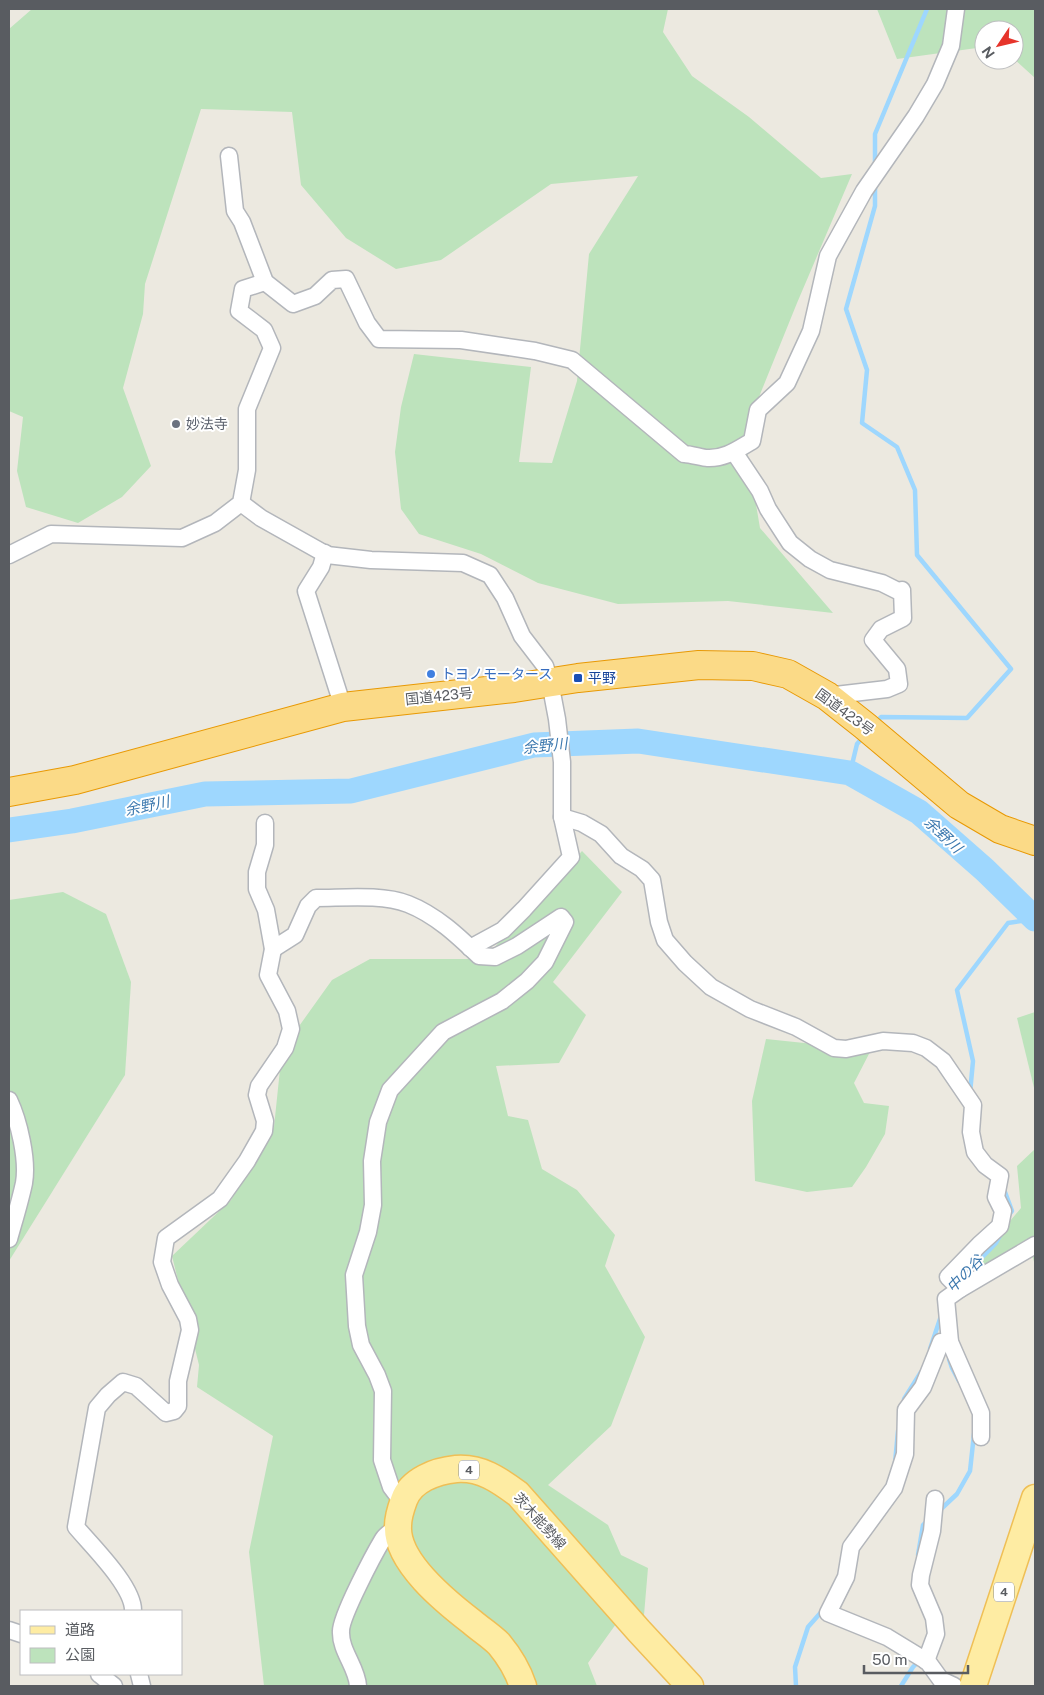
<svg xmlns="http://www.w3.org/2000/svg" width="1044" height="1695" font-family="'Public Sans','Noto Sans JP',sans-serif">
	<rect width="100%" height="100%" fill="#ece9e0"/>
	<!-- green -->
	<g fill="#bde3bc">
		<path d="M 32,9 L 668,9 L 663,32 L 692,76 L 749,117 L 821,178 L 852,174 L 797,303 L 744,434 L 760,528 L 833,613 L 728,601 L 618,604 L 538,583 L 481,554 L 419,534 L 401,509 L 395,452 L 401,407 L 414,354 L 531,367 L 519,462 L 552,463 L 577,381 L 589,254 L 638,176 L 551,184 L 441,260 L 396,269 L 346,238 L 301,185 L 292,112 L 201,109 L 145,284 L 143,314 L 123,388 L 151,466 L 122,497 L 78,523 L 26,507 L 17,471 L 23,417 L 9,411 L 9,29 Z"/>
		<path d="M 877,9 L 1035,9 L 1035,78 L 1014,59 L 1014,30 L 984,30 L 984,47 L 897,59 Z"/>
		<path d="M 582,851 L 622,892 L 553,982 L 586,1015 L 559,1063 L 496,1066 L 508,1116 L 528,1120 L 542,1169 L 577,1190 L 615,1235 L 605,1266 L 645,1337 L 611,1426 L 548,1485 L 608,1525 L 621,1555 L 648,1568 L 644,1615 L 616,1624 L 588,1663 L 597,1686 L 264,1686 L 249,1552 L 273,1436 L 197,1387 L 199,1365 L 172,1256 L 231,1200 L 274,1127 L 282,1050 L 332,980 L 370,959 L 484,959 Z"/>
		<path d="M 63,892 L 106,914 L 131,982 L 125,1075 L 9,1261 L 9,900 Z"/>
		<path d="M 1035,1012 L 1035,1092 L 1017,1018 Z"/>
		<path d="M 766,1039 L 871,1050 L 854,1083 L 864,1103 L 889,1106 L 885,1134 L 866,1167 L 852,1187 L 807,1192 L 755,1181 L 752,1101 Z"/>
		<path d="M 1035,1149 L 1035,1266 L 1030,1245 L 967,1272 L 1021,1208 L 1017,1166 Z"/>
	</g>
	<g fill="none" stroke-linecap="round" stroke-linejoin="round">
		<!-- stream -->
		<g stroke="#9ed7fe" stroke-width="4.5">
			<path d="M 875,167 L 875,134 L 927,9"/>
			<path d="M 875,185 L 875,206 L 846,309 L 867,370 L 862,423 L 897,447 L 915,490 L 917,555 L 1011,669 L 967,718 L 881,717 L 876,722"/>
			<path d="M 850,773 L 857,744 L 864,736"/>
			<path d="M 970,1093 L 973,1061 L 957,990 L 1008,923 L 1035,919"/>
			<path d="M 1002,1189 L 1005,1192 L 1012,1211 L 1009,1215"/>
			<path d="M 958,1282 L 996,1243 L 1001,1234"/>
			<path d="M 930,1349 L 941,1316"/>
			<path d="M 949,1359 L 952,1368 L 959,1381"/>
			<path d="M 904,1399 L 921,1372"/>
			<path d="M 895,1463 L 898,1431"/>
			<path d="M 940,1510 L 957,1494 L 970,1471 L 974,1434"/>
			<path d="M 918,1555 L 923,1525 L 928,1520"/>
			<path d="M 796,1686 L 795,1667 L 808,1627 L 823,1610"/>
			<path d="M 901,1686 L 913,1667 L 919,1661"/>
		</g>
		<!-- river -->
		<path stroke="#9ed7fe" stroke-width="25" d="M 9,830 L 72,821 L 205,794 L 351,791 L 534,745 L 638,741 L 850,773 L 919,812 L 985,870 L 1035,919"/>
		<!-- street casing -->
		<g stroke="#b3b6bb" stroke-width="19">
			<g id="street">
				<path d="M 229,156 L 235,211 L 242,222 L 265,282 L 293,304 L 315,296 L 332,280 L 346,279 L 367,323 L 379,339 L 461,340 L 535,351 L 572,360 L 684,454 C 690,454 703,458 707,458 C 725,459 738,449 752,441 L 758,410 L 787,383 L 811,331 L 828,256 L 864,191 L 916,116 L 935,84 L 951,46 L 956,9"/>
				<path d="M 734,452 L 760,491 L 768,509 L 790,543 L 810,559 L 830,570 L 882,583 L 898,591 L 902,590 L 903,618 L 881,629 L 873,640 L 897,669 L 899,684 L 887,689 L 827,696"/>
				<path d="M 241,503 L 261,518 L 327,555 L 371,560 L 463,563 L 490,575 L 505,598 L 522,636 L 545,666 L 550,682 L 557,719 L 562,762 L 562,817 L 571,857 L 524,909 L 503,930 L 470,948"/>
				<path d="M 325,553 L 321,567 L 306,591 L 343,707"/>
				<path d="M 9,555 L 51,534 L 182,538 L 215,523 L 241,503 L 247,470 L 247,409 L 272,348 L 264,330 L 239,311 L 243,289 L 265,282"/>
				<path d="M 562,817 L 582,823 L 601,834 L 621,856 L 642,869 L 652,880 L 659,922 L 665,940 L 685,963 L 711,987 L 750,1009 L 796,1027 L 834,1048 L 846,1049 L 883,1041 L 913,1043 L 926,1048 L 943,1061 L 973,1105 L 971,1132 L 975,1152 L 985,1165 L 1000,1176 L 996,1197 L 1003,1211 L 1000,1226 L 979,1245 L 948,1277 L 960,1289"/>
				<path d="M 273,949 L 295,935 L 308,906 L 316,898 C 344,898 382,894 408,904 C 436,915 458,936 479,956 L 495,957 L 517,946 L 561,917 L 565,922 L 545,962 L 527,981 L 502,1001 L 443,1032 L 390,1090 L 378,1122 L 372,1161 L 373,1205 L 368,1232 L 354,1275 L 357,1326 L 361,1345 L 377,1375 L 383,1391 L 382,1460 L 391,1487 L 403,1503"/>
				<path d="M 9,1100 C 19,1121 28,1160 24,1183 C 20,1202 14,1221 9,1239"/>
				<path d="M 950,1342 L 941,1342 L 923,1387 L 906,1410 L 905,1454 L 894,1488 L 851,1547 L 846,1577 L 828,1613 L 887,1637 L 928,1662 L 941,1680 L 954,1686"/>
				<path d="M 981,1437 L 981,1413 L 950,1342 L 946,1299 L 960,1289 L 1035,1245"/>
				<path d="M 133,1611 C 134,1587 92,1546 76,1527 L 97,1408 L 108,1395 L 123,1382 L 136,1386 L 166,1413 L 174,1411 L 178,1406 L 178,1381 L 190,1330 L 188,1319 L 170,1285 L 162,1262 L 166,1238 L 220,1199 L 247,1161 L 264,1131 L 265,1121 L 257,1095 L 259,1086 L 285,1048 L 291,1029 L 287,1011 L 268,975 L 273,949 L 266,910 L 257,889 L 257,872 L 265,845 L 265,823"/>
				<path d="M 9,1630 L 21,1634"/>
				<path d="M 926,1661 L 936,1634 L 934,1618 L 920,1585 L 921,1575 L 932,1531 L 935,1499"/>
				<path d="M 99,1674 L 114,1686"/>
				<path d="M 139,1674 L 142,1686"/>
				<path d="M 358,1686 C 357,1667 340,1651 341,1631 C 341,1616 374,1554 383,1539 C 386,1534 393,1530 398,1527"/>
			</g>
		</g>
		<!-- primary casing -->
		<g stroke="#efbf56" stroke-width="29">
			<g id="primary">
				<path d="M 523,1686 C 518,1671 509,1656 499,1644 C 491,1636 480,1629 472,1622 C 446,1602 396,1562 398,1526 C 398,1518 401,1508 404,1500 C 411,1480 436,1471 456,1469 C 481,1467 499,1480 518,1494 L 639,1631 L 690,1686"/>
				<path d="M 973,1686 L 1035,1498"/>
			</g>
		</g>
		<!-- highway casing -->
		<g stroke="#e89904" stroke-width="30">
			<path id="highway" d="M 9,792 L 75,780 L 343,707 L 514,688 L 578,678 L 699,665 L 753,666 L 788,674 L 827,696 L 865,726 L 959,805 L 1000,829 L 1035,841"/>
		</g>
		<!-- street -->
		<use href="#street" stroke="#fff" stroke-width="16"/>
		<!-- primary -->
		<use href="#primary" stroke="#feeca3" stroke-width="26"/>
		<!-- highway -->
		<use href="#highway" stroke="#fbda87" stroke-width="28"/>
	</g>
	<!-- markers -->
	<circle fill="#6b7280" stroke="#fff" stroke-width="2" cx="176" cy="424" r="5"/>
	<circle fill="#3f7fe0" stroke="#fff" stroke-width="2" cx="431" cy="674" r="5"/>
	<rect fill="#1a4fb4" stroke="#fff" stroke-width="2" x="573" y="673" width="10" height="10" rx="2.5"/>
	<g text-anchor="middle" stroke-width="4" stroke-linejoin="round" paint-order="stroke">
		<!-- shield labels -->
		<g fill="#fff" stroke="#8b8d90" stroke-width="1">
			<rect x="459" y="1460.5" width="20" height="19" rx="4"/>
			<rect x="994" y="1582.5" width="20" height="19" rx="4"/>
		</g>
		<g font-size="12" font-weight="bold" fill="#595c61">
			<text x="469" y="1474">4</text>
			<text x="1004" y="1596">4</text>
		</g>
		<!-- worship labels -->
		<g font-size="14" fill="#5b616d" stroke="#fff" text-anchor="start">
			<text x="186" y="429">妙法寺</text>
		</g>
		<!-- shop labels -->
		<g font-size="14" fill="#366cbe" stroke="#fff" text-anchor="start">
			<text x="441" y="679">トヨノモータース</text>
		</g>
		<!-- transit labels -->
		<g font-size="14" fill="#164399" stroke="#fff" text-anchor="start">
			<text x="588" y="683">平野</text>
		</g>
		<!-- street labels -->
		<g font-size="14" fill="#595c61" stroke="#fff">
			<text transform="translate(439 696) rotate(-6)" y="5">国道423号</text>
			<text transform="translate(845 712) rotate(36)" y="5">国道423号</text>
			<text transform="translate(540 1521) rotate(48)" y="5">茨木能勢線</text>
		</g>
		<!-- water labels -->
		<g font-size="15" font-style="italic" fill="#3c78ae" stroke="#fff">
			<text transform="translate(545 746) rotate(-6)" y="5">余野川</text>
			<text transform="translate(147 806) rotate(-12)" y="5">余野川</text>
			<text transform="translate(943 835) rotate(43)" y="5">余野川</text>
			<text transform="translate(965 1274) rotate(-45)" y="5">中の谷</text>
		</g>
	</g>
	<!-- border -->
	<rect width="1044" height="1695" fill="none" stroke="#595c61" stroke-width="20"/>
	<!-- legend -->
	<rect x="20" y="1610" width="162" height="65" fill="#ffffff" stroke="#bdbec0"/>
	<rect x="30" y="1626" width="25" height="8" fill="#feeca3" stroke="#bdbec0"/>
	<text x="65" y="1635" font-size="15" fill="#595c61">道路</text>
	<rect x="30" y="1648" width="25" height="15" fill="#bde3bc" stroke="#bdbec0"/>
	<text x="65" y="1660" font-size="15" fill="#595c61">公園</text>
	<!-- north arrow -->
	<g transform="translate(999 45) rotate(235)"><circle r="24" fill="#ffffff" stroke="#bdbec0"/>
	<path d="M0-4L9 19L0 12L-9 19Z" fill="#e6342b"/>
	<text y="-8" font-size="14" font-weight="bold" text-anchor="middle" fill="#595c61">N</text>
	</g>
	<!-- scale -->
	<path d="M864 1665v8h104v-8" fill="none" stroke="#595c61" stroke-width="2.5"/>
	<text x="872" y="1665" font-size="15" fill="#595c61" stroke="#ffffff" stroke-width="4" paint-order="stroke">50 m</text>
</svg>
